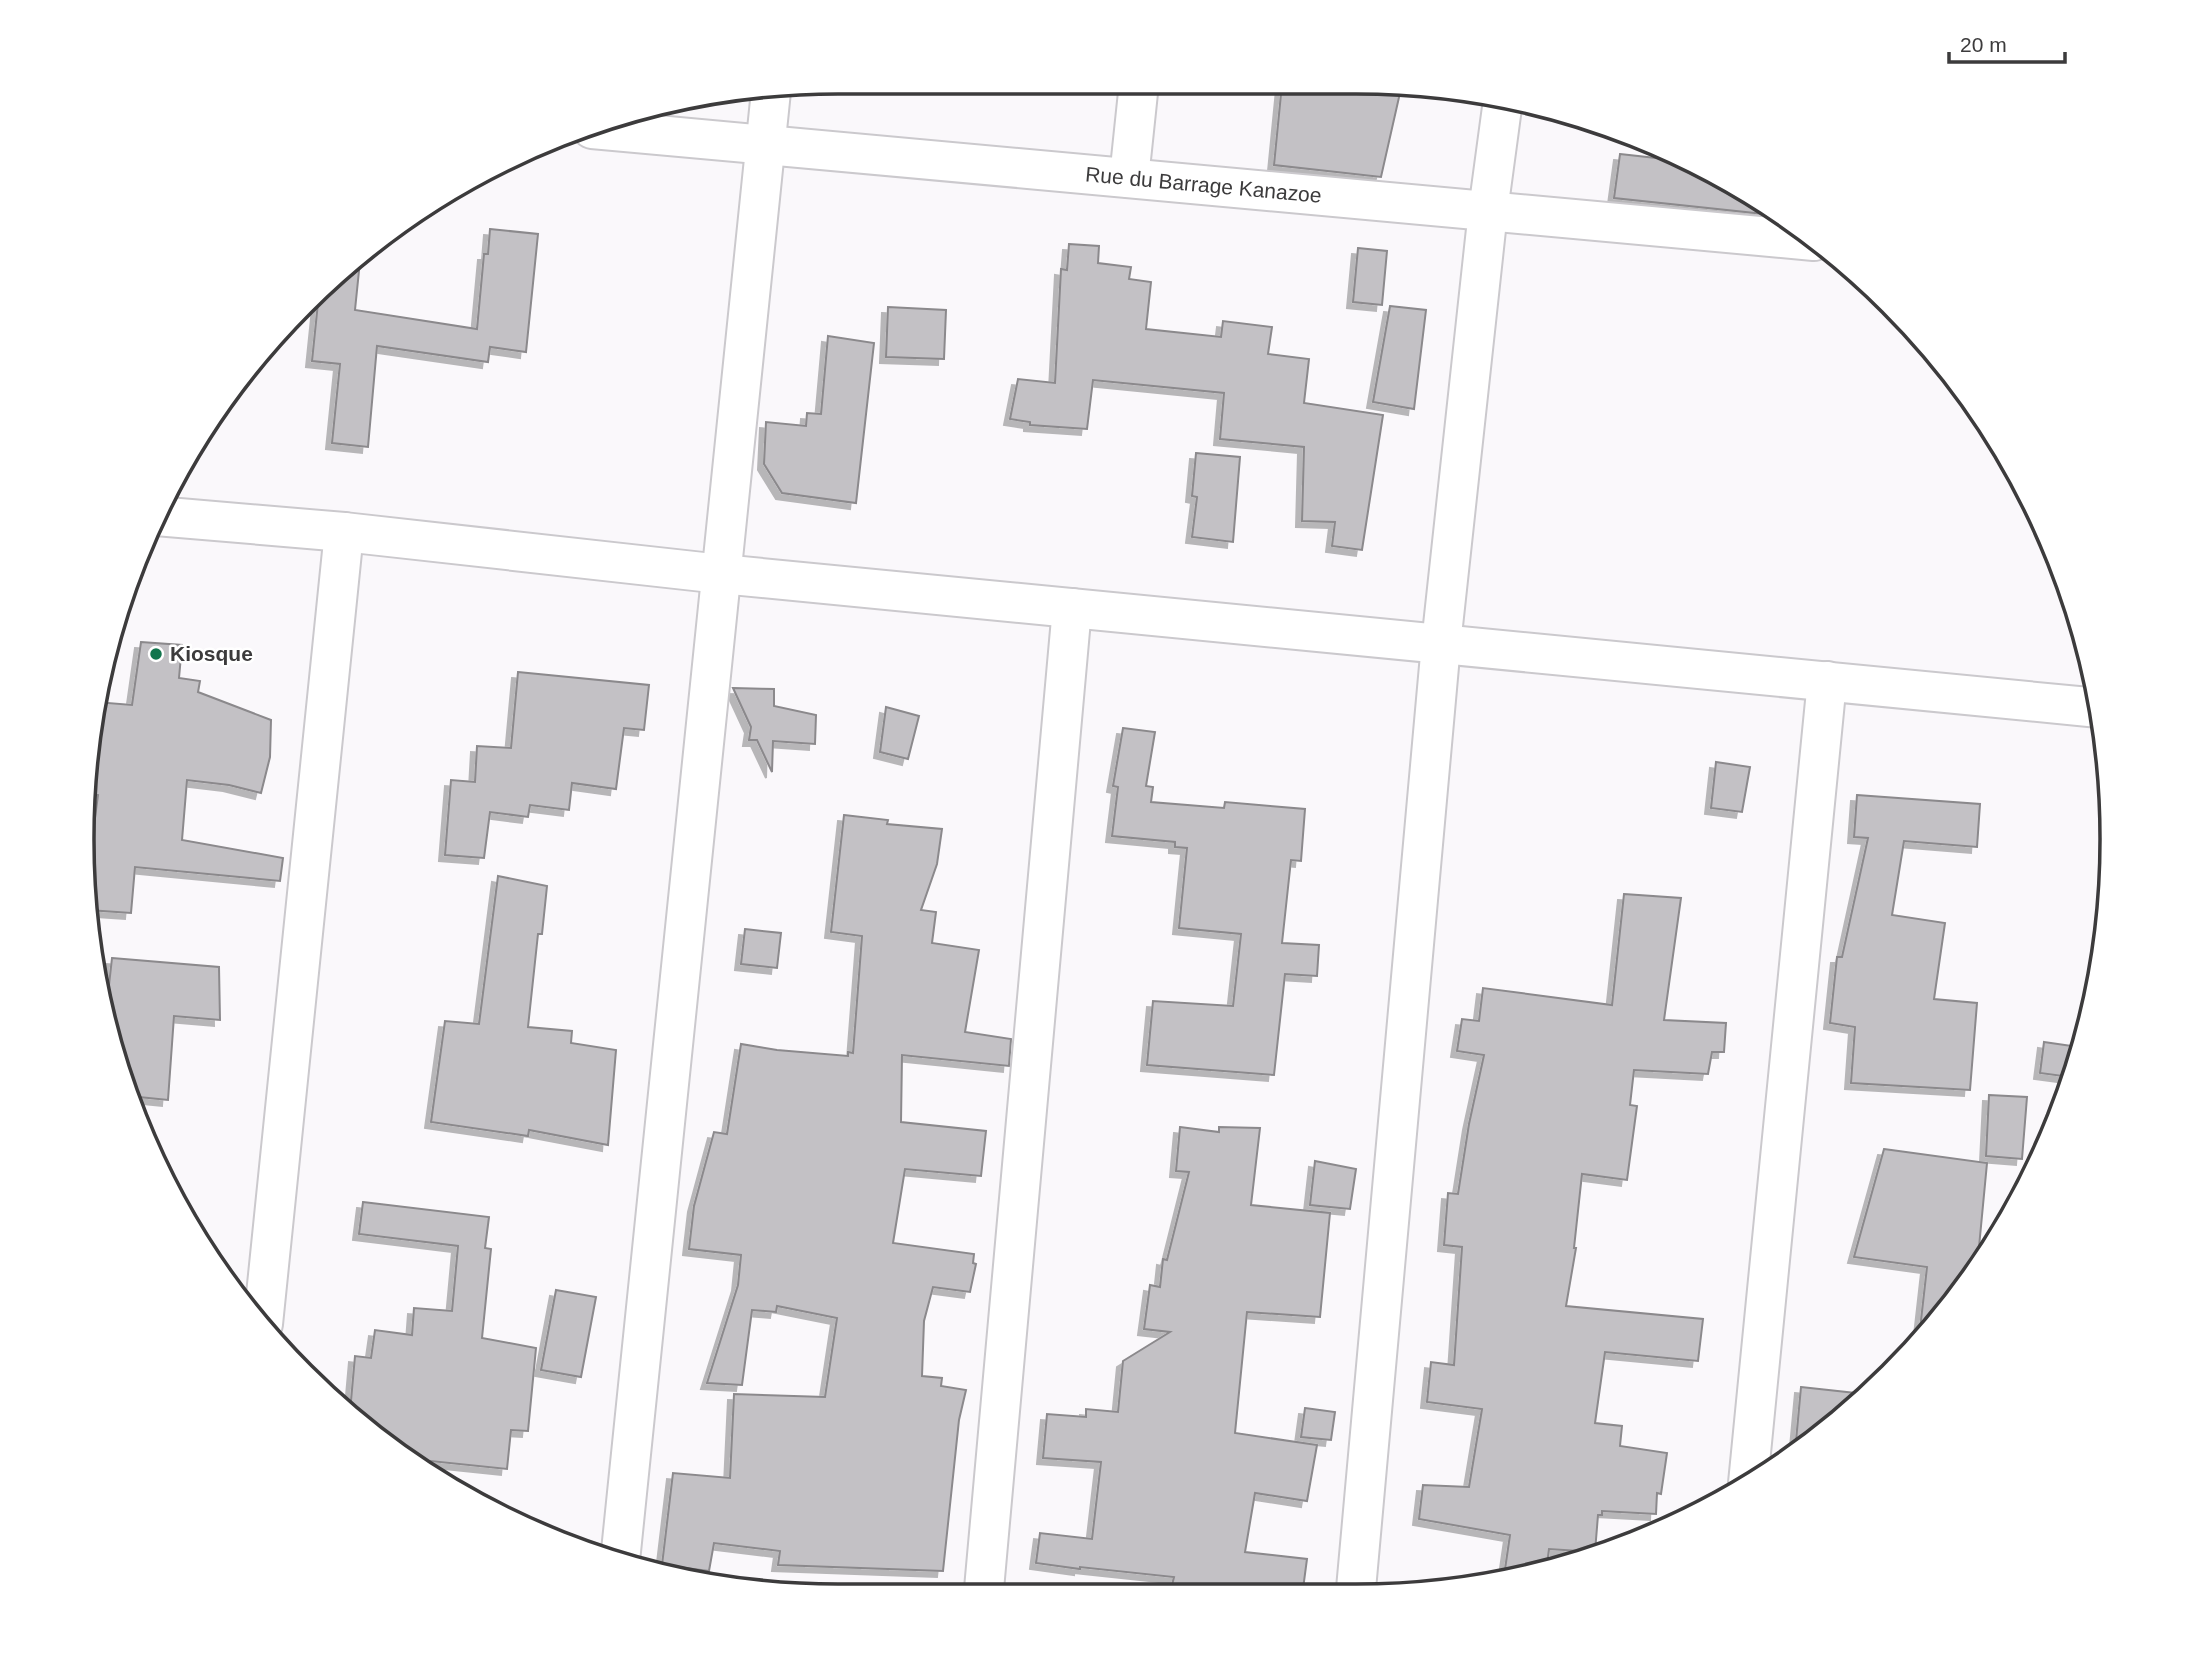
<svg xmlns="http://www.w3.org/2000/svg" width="2194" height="1678" font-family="Arial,sans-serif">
	<defs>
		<filter id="shadow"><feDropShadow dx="-6" dy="6" stdDeviation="0" flood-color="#0004"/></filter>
	</defs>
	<rect width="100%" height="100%" fill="#faf8fb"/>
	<!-- building -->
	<g fill="#c3c1c5" stroke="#8b898c" stroke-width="2" filter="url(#shadow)">
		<path d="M 1282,84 L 1402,84 L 1381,177 L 1274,165 Z"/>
		<path d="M 1620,154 L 1692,162 L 1783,216 L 1614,198 Z"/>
		<path d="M 490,229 L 538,234 L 526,352 L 490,347 L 488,362 L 377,346 L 368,447 L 332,443 L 340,364 L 312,361 L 319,293 L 360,261 L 355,310 L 477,329 L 484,254 L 488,254 Z"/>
		<path d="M 1069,244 L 1099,246 L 1098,263 L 1131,267 L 1129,279 L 1151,282 L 1146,329 L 1221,337 L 1223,321 L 1272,327 L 1268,354 L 1309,359 L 1304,403 L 1383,415 L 1362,550 L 1332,546 L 1335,522 L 1302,521 L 1304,447 L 1220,439 L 1224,393 L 1093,380 L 1087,429 L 1030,425 L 1030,422 L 1010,419 L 1018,379 L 1055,383 L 1061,269 L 1067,270 Z"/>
		<path d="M 1358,248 L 1387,251 L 1382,305 L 1353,302 Z"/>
		<path d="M 1390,306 L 1426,310 L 1414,409 L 1373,402 Z"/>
		<path d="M 888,307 L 946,310 L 944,359 L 886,357 Z"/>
		<path d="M 828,336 L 874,343 L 856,503 L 782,493 L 764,464 L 766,422 L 806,426 L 807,413 L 821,414 Z"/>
		<path d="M 1196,453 L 1240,457 L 1233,542 L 1192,537 L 1197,497 L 1192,496 Z"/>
		<path d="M 141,642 L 182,645 L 179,678 L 200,681 L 198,692 L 271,720 L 270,757 L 261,793 L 229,785 L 187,780 L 182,840 L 283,858 L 280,881 L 135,867 L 131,913 L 88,910 L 84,888 L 85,869 L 88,870 L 98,795 L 90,794 L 96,702 L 132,705 Z"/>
		<path d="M 518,672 L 649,685 L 644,730 L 624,728 L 616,789 L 572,783 L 569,810 L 530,805 L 528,817 L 490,812 L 484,858 L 445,855 L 451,780 L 475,782 L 477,746 L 511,748 Z"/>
		<path d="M 733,688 L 774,689 L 774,706 L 816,715 L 815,744 L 773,741 L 772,772 L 757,740 L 749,740 L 751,727 Z"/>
		<path d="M 886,707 L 919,716 L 908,759 L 880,752 Z"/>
		<path d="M 1123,728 L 1155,732 L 1146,786 L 1153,787 L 1151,802 L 1224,808 L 1225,802 L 1305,809 L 1301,861 L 1291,860 L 1282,943 L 1319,945 L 1317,976 L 1285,974 L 1274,1075 L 1147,1065 L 1153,1001 L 1233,1006 L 1241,934 L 1179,928 L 1187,848 L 1175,847 L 1175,842 L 1112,836 L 1118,787 L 1113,786 Z"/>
		<path d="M 1716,762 L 1750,767 L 1742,812 L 1711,808 Z"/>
		<path d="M 1857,795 L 1980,804 L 1977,847 L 1904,841 L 1892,915 L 1945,923 L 1934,999 L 1977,1003 L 1970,1090 L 1851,1083 L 1855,1027 L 1830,1023 L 1837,957 L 1842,957 L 1868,838 L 1854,837 Z"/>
		<path d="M 844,815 L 888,820 L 887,824 L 942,829 L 937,864 L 921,910 L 936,912 L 932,943 L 979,950 L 965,1032 L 1011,1039 L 1009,1066 L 902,1055 L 901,1122 L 986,1131 L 981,1176 L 905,1169 L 893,1243 L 974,1254 L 973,1263 L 976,1264 L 970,1292 L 933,1287 L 924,1321 L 922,1376 L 942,1378 L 941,1386 L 966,1390 L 959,1420 L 943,1571 L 778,1565 L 780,1551 L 714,1543 L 709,1571 L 662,1565 L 673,1473 L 730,1478 L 734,1394 L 825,1397 L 837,1318 L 777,1306 L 776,1312 L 752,1310 L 742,1385 L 707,1383 L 738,1285 L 741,1255 L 689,1249 L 694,1206 L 714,1132 L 727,1134 L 741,1044 L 777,1050 L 848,1056 L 848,1052 L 853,1053 L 862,936 L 831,932 Z"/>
		<path d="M 498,876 L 547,886 L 542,934 L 538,934 L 528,1027 L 572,1031 L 571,1043 L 616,1050 L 608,1145 L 529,1130 L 528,1136 L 431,1122 L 445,1021 L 479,1024 Z"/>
		<path d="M 1624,894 L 1681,898 L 1664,1020 L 1726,1023 L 1724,1052 L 1712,1052 L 1708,1074 L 1634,1070 L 1630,1105 L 1637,1106 L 1627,1180 L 1582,1174 L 1574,1248 L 1576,1248 L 1566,1306 L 1703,1319 L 1698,1361 L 1605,1352 L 1595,1423 L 1622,1426 L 1620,1446 L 1667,1453 L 1661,1494 L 1657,1493 L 1656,1514 L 1602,1511 L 1602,1515 L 1598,1515 L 1595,1552 L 1549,1549 L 1547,1564 L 1504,1576 L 1510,1535 L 1419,1519 L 1423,1485 L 1469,1487 L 1482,1409 L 1427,1402 L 1431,1362 L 1454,1365 L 1462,1247 L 1444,1245 L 1448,1193 L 1458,1194 L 1469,1124 L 1484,1055 L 1457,1051 L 1462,1019 L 1479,1021 L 1483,988 L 1612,1005 Z"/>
		<path d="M 745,929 L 781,933 L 777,968 L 741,964 Z"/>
		<path d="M 112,958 L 219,967 L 220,1020 L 174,1016 L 168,1100 L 129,1096 L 123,1083 L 107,1003 Z"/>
		<path d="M 2044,1042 L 2079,1047 L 2070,1077 L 2040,1073 Z"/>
		<path d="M 1989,1095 L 2027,1097 L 2022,1159 L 1986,1156 Z"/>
		<path d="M 1180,1127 L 1219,1132 L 1219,1127 L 1260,1128 L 1251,1205 L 1330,1213 L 1320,1317 L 1247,1312 L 1235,1433 L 1317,1445 L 1307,1501 L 1255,1493 L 1245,1552 L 1307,1559 L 1303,1589 L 1171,1589 L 1174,1577 L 1080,1567 L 1080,1569 L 1036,1563 L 1040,1533 L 1092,1539 L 1101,1462 L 1043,1458 L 1047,1414 L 1086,1417 L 1086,1409 L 1118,1412 L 1123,1361 L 1170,1332 L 1144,1329 L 1150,1285 L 1160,1287 L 1163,1259 L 1167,1260 L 1189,1172 L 1176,1171 Z"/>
		<path d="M 1884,1149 L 1987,1163 L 1977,1268 L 1919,1338 L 1927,1267 L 1854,1257 Z"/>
		<path d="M 1315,1161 L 1356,1169 L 1350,1209 L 1310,1205 Z"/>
		<path d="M 363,1202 L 489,1217 L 485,1248 L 491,1249 L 482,1338 L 536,1348 L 528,1431 L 511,1430 L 507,1469 L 431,1461 L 429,1474 L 419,1468 L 350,1412 L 355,1356 L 371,1358 L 375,1330 L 412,1335 L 414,1308 L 452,1311 L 458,1246 L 359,1234 Z"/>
		<path d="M 556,1290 L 596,1297 L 581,1377 L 541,1370 Z"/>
		<path d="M 1801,1387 L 1865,1394 L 1795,1452 Z"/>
		<path d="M 1305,1408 L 1335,1412 L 1331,1440 L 1301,1437 Z"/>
	</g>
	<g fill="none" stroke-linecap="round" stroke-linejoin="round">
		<!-- street casing -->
		<g stroke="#cbc9cd" stroke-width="42">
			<g id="street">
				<path id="s1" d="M 592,129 L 1814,241"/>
				<path d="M 1129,178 L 1139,83"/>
				<path d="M 156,516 L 344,532 L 721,574 L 2099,708"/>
				<path d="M 263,1324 L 344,532"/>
				<path d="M 1748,1483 L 1827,681"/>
				<path d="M 620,1561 L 771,91"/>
				<path d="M 984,1589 L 1072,608"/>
				<path d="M 1356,1589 L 1441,644 L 1488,211 L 1503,100"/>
			</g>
		</g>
		<!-- street -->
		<use href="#street" stroke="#fff" stroke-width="38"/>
	</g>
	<!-- markers -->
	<circle fill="#11754d" stroke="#fff" stroke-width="2.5" cx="156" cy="654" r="7"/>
	<g text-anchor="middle" stroke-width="5" stroke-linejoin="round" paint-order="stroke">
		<!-- street labels -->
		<g font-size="21" fill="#3c3b3c" stroke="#fff">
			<text dy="7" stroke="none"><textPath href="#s1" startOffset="614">Rue du Barrage Kanazoe</textPath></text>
		</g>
		<!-- poi labels -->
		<g font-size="21" font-weight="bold" fill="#3c3b3c" stroke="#fff" text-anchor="start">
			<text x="170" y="661">Kiosque</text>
		</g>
	</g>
	<!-- crop -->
	<path d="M0 0H2194V1678H0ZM838 94H1356A744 744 0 0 1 2100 838V840A744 744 0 0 1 1356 1584H838A744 744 0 0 1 94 840V838A744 744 0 0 1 838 94Z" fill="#fff" fill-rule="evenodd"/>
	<path fill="none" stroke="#3c3b3c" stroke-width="3.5" d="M838 94H1356A744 744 0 0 1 2100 838V840A744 744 0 0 1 1356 1584H838A744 744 0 0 1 94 840V838A744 744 0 0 1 838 94Z"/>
	<!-- scale -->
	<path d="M1949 52v10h116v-10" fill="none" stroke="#3c3b3c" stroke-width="3.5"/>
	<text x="1960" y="52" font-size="21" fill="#3c3b3c" stroke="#ffffff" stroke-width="5" paint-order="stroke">20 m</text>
</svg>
